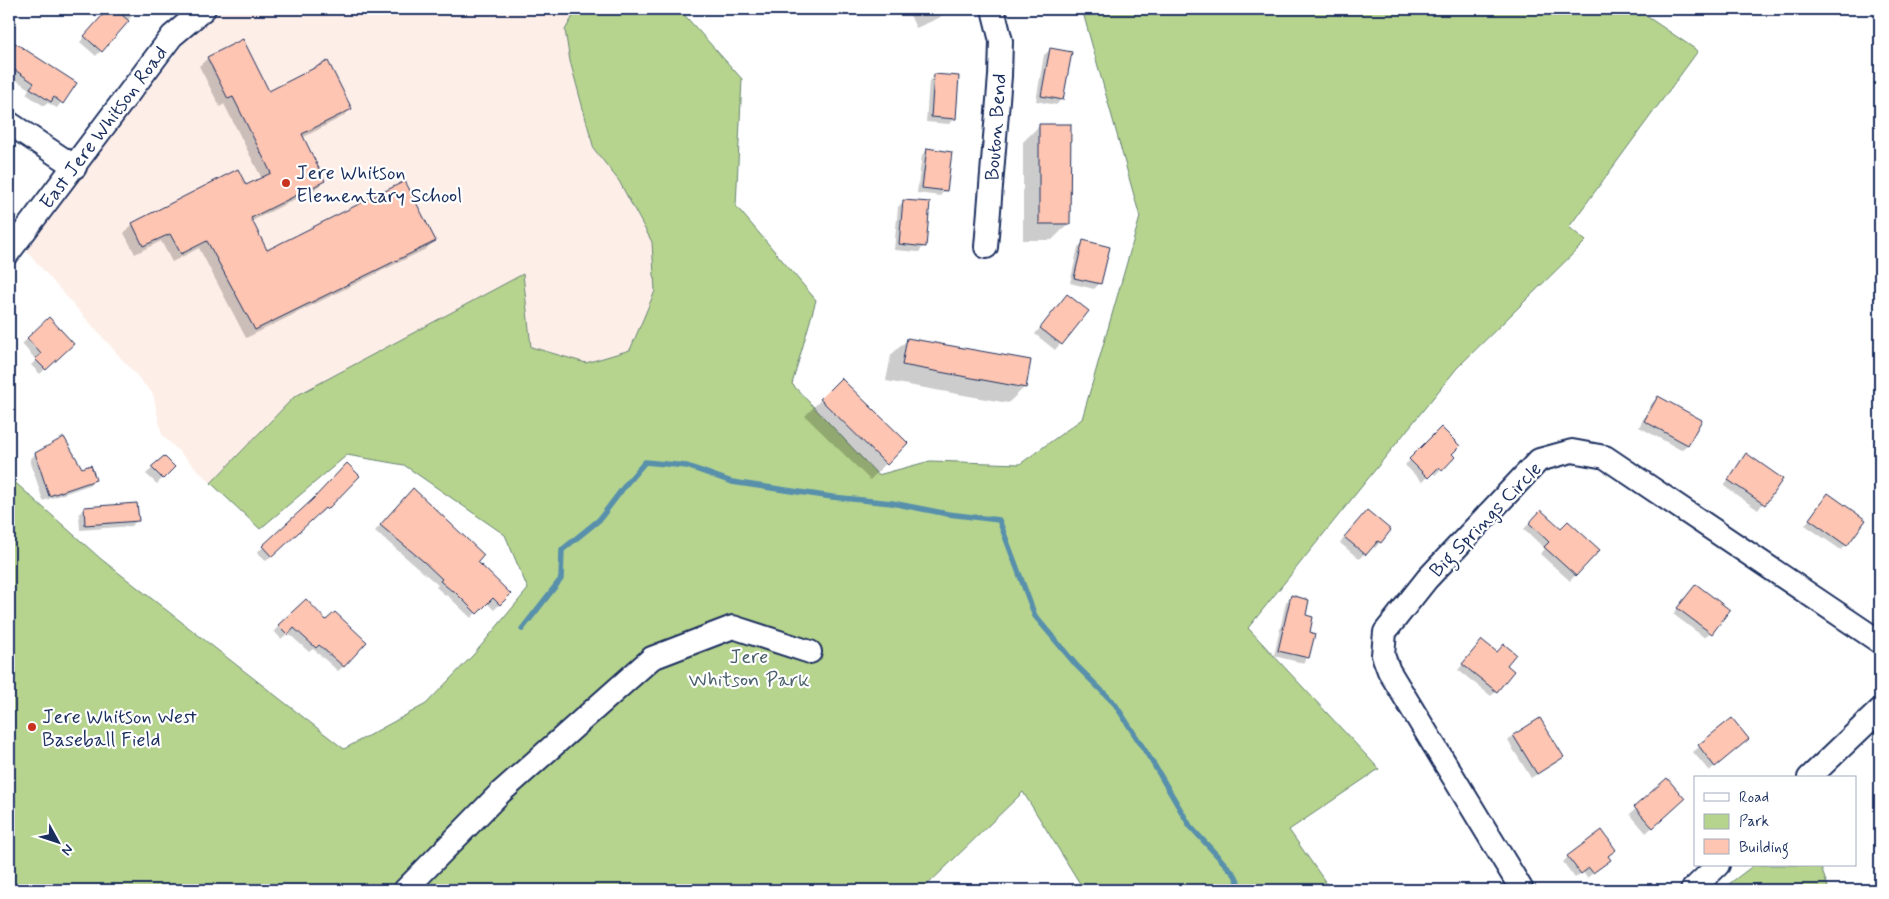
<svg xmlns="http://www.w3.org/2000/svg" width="1889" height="899" font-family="Mynerve,sans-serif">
	<rect width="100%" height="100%" fill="#fff"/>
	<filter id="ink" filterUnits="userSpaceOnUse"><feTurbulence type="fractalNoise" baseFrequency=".02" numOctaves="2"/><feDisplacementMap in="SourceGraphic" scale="10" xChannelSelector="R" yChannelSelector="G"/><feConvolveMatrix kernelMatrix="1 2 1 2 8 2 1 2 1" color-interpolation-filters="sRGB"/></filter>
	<g filter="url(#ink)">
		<!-- built -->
		<path fill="#feeee8" d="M 223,9 L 577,9 L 565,30 L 570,61 L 594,149 L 619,181 L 652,242 L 655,291 L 630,350 L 586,363 L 531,347 L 522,275 L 294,397 L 211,483 L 162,435 L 153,394 L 26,251 L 120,125 L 185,42 Z"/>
		<!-- green -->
		<g fill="#b6d48d" stroke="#688276">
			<path d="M 577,9 L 679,9 L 742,79 L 736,206 L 816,300 L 792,384 L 878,475 L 930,461 L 1020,464 L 1082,419 L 1140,217 L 1082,9 L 1636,9 L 1698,51 L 1569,227 L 1586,241 L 1457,368 L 1248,628 L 1379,769 L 1289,830 L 1331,890 L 1084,890 L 1023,792 L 922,890 L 9,890 L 9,477 L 101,559 L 344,749 L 426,704 L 475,653 L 528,589 L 505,535 L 404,465 L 347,455 L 260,529 L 211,483 L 294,397 L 523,274 L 531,347 L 586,363 L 630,350 L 655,291 L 652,242 L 619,181 L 594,149 L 570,61 L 565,30 Z"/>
			<path d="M 1754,865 L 1820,865 L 1829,890 L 1721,890 Z"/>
		</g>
		<!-- shadow -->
		<g fill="#0003">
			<path d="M 109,9 L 138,9 L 96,56 L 80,42 Z"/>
			<path d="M 907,9 L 943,9 L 945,12 L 939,18 L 916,28 Z"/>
			<path d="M 9,41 L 75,84 L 57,108 L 48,103 L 44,106 L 26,94 L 29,89 L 9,75 Z"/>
			<path d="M 1050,50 L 1062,99 L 1056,105 L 1036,101 L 1044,55 Z"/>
			<path d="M 208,58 L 268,93 L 351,109 L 342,117 L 302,138 L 324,181 L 315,189 L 252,221 L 267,252 L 434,241 L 426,249 L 246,338 L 199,248 L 172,262 L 161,241 L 135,254 L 124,233 L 133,224 L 238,171 L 246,187 L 262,179 L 224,104 L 220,107 L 199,66 Z"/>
			<path d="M 935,75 L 955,119 L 949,124 L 926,122 L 929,81 Z"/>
			<path d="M 1040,125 L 1068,224 L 1052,240 L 1023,240 L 1023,142 Z"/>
			<path d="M 928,149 L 945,190 L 940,196 L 917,193 L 922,155 Z"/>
			<path d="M 904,201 L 924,246 L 919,252 L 894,250 L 898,207 Z"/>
			<path d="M 1084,242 L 1100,283 L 1094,289 L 1070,283 L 1078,247 Z"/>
			<path d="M 1067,295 L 1087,311 L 1055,350 L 1035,334 Z"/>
			<path d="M 48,319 L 66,350 L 40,374 L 31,365 L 36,360 L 22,344 Z"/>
			<path d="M 908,339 L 1025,387 L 1008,403 L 886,381 L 891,355 Z"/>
			<path d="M 841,379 L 906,443 L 870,480 L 805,416 Z"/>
			<path d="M 9,382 L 15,389 L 9,395 Z"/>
			<path d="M 1658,397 L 1700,420 L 1687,445 L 1681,450 L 1639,427 L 1652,403 Z"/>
			<path d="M 1441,429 L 1450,454 L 1453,457 L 1435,475 L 1432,472 L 1422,482 L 1405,465 Z"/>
			<path d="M 35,454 L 81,470 L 95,480 L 89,485 L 43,501 L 30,460 Z"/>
			<path d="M 164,457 L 173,467 L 157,484 L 146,474 Z"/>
			<path d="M 1741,461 L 1781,479 L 1758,510 L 1724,486 Z"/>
			<path d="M 358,476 L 320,514 L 319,513 L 266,561 L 257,552 Z"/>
			<path d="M 1828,494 L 1846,545 L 1841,550 L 1805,525 Z"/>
			<path d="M 407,495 L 510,594 L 494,610 L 486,602 L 471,618 L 447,595 L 446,596 L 436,587 L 438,585 L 375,531 Z"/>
			<path d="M 84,508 L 137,520 L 132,526 L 80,530 L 79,514 Z"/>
			<path d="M 1541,511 L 1561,530 L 1598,550 L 1570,581 L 1540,554 L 1545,549 L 1524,529 Z"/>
			<path d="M 1361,517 L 1390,530 L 1375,548 L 1372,546 L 1359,559 L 1340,543 Z"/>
			<path d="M 1696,586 L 1728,610 L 1705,638 L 1673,614 Z"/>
			<path d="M 1291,597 L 1304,616 L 1308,633 L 1308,657 L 1303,663 L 1274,656 L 1286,602 Z"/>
			<path d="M 306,600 L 344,666 L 338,671 L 313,649 L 309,652 L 288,633 L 281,639 L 274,631 Z"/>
			<path d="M 1477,647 L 1505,665 L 1496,691 L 1491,696 L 1458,670 Z"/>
			<path d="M 1732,720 L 1742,744 L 1709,771 L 1693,752 Z"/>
			<path d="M 1513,736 L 1562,757 L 1557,762 L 1531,778 L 1508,741 Z"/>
			<path d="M 1667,780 L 1678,804 L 1646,833 L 1630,814 Z"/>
			<path d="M 1568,857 L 1607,857 L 1609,860 L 1587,878 L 1583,872 L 1575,878 L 1563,862 Z"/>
			<path d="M 1461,886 L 1464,890 L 1455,890 Z"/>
		</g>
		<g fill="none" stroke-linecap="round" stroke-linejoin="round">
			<!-- stream -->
			<path stroke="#5990ac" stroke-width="5.5" d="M 522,629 L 561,579 L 562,550 L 599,520 L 627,483 L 645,462 L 687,466 L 732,482 L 832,497 L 892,503 L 948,514 L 999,520 L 1035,616 L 1077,666 L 1115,704 L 1153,763 L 1190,826 L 1235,875 L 1242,890"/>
		</g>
		<!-- building -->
		<g fill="#fdc5b2" stroke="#1b2f5e">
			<path d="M 108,9 L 115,9 L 129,21 L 102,52 L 84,36 Z"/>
			<path d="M 9,39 L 77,83 L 63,104 L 54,97 L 51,102 L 30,88 L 34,83 L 9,66 Z"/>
			<path d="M 243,39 L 269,91 L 328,61 L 352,109 L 302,134 L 325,181 L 251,218 L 267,250 L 405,181 L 436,241 L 255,330 L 207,241 L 181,254 L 170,234 L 143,246 L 132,223 L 238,169 L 246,185 L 271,173 L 233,97 L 228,99 L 207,57 Z"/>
			<path d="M 1050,48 L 1072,52 L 1063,100 L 1041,96 Z"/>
			<path d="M 934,74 L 959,76 L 956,119 L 931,117 Z"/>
			<path d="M 1039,124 L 1071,124 L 1070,224 L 1039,224 Z"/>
			<path d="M 927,148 L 952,152 L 947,191 L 922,188 Z"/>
			<path d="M 903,200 L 930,202 L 926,247 L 899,244 Z"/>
			<path d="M 1083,240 L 1110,247 L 1101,284 L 1074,278 Z"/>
			<path d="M 1067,294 L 1089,311 L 1062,345 L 1040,328 Z"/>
			<path d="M 49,317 L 74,344 L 46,370 L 35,359 L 41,354 L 27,338 Z"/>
			<path d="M 907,338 L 1031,360 L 1026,388 L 902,365 Z"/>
			<path d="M 841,378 L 908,443 L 887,465 L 820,399 Z"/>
			<path d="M 1658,396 L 1702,420 L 1688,445 L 1644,421 Z"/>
			<path d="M 1441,427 L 1460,446 L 1452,454 L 1455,457 L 1442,471 L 1439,467 L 1428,478 L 1409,459 Z"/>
			<path d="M 64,437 L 82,468 L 91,465 L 96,480 L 49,496 L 35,453 Z"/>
			<path d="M 1746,453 L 1783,479 L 1765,505 L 1728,480 Z"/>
			<path d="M 164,456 L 175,467 L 163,479 L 151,467 Z"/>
			<path d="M 347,463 L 360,476 L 327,510 L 325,508 L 272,557 L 262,546 L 313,499 Z"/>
			<path d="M 413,488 L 484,555 L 478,562 L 511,594 L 500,605 L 493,598 L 477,614 L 453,590 L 452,591 L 440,581 L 442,579 L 423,561 L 380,525 Z"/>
			<path d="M 1828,493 L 1866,520 L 1847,546 L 1809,519 Z"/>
			<path d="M 137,503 L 139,521 L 85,525 L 84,507 Z"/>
			<path d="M 1367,510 L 1391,530 L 1381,543 L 1378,541 L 1366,555 L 1344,537 Z"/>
			<path d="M 1541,510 L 1561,528 L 1568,521 L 1600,550 L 1576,576 L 1544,547 L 1549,542 L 1529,523 Z"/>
			<path d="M 1696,584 L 1730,610 L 1712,634 L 1677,608 Z"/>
			<path d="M 1291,595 L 1309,600 L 1306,615 L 1313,617 L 1310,632 L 1315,634 L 1309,658 L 1278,651 Z"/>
			<path d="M 306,599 L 326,620 L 335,612 L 367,642 L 344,667 L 319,645 L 316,648 L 294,628 L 288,635 L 278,625 Z"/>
			<path d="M 1482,640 L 1497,652 L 1504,644 L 1516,654 L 1507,665 L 1514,671 L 1497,692 L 1462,664 Z"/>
			<path d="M 1540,718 L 1564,757 L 1537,774 L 1513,735 Z"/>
			<path d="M 1732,718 L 1749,739 L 1715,767 L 1698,745 Z"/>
			<path d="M 1667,778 L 1685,799 L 1653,828 L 1634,807 Z"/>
			<path d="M 1602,830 L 1616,850 L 1608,856 L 1611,860 L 1593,873 L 1589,868 L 1581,874 L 1567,856 Z"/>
		</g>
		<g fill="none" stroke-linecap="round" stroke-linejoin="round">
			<!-- minor casing -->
			<g stroke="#1b2f5e" stroke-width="26">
				<g id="minor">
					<path d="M 9,123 L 75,167"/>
					<path d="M 986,247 L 1000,76 L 1001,41 L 993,9"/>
					<path d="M 9,252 L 172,36 L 204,9"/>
					<path d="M 1809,778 L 1880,710"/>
					<path d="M 405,890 L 500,793 L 652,658 L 733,627 L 810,652"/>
					<path d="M 1522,890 L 1389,671 L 1383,655 L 1385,632 L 1427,579 L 1539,460 L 1572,451 L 1605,457 L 1880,642"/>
					<path d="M 1692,890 L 1718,865"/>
				</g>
			</g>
			<!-- minor -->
			<use href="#minor" stroke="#fff" stroke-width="22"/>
		</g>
	</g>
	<!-- markers -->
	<g fill="#c8321e" stroke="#fff" stroke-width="2">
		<circle cx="286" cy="183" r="5"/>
		<circle cx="32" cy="727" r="5"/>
	</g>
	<g text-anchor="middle" stroke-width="4.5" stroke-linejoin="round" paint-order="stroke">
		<!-- street labels -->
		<g font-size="20" fill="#1b2f5e" stroke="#fff">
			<text transform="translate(103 127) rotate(-53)" y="7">East Jere Whitson Road</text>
			<text transform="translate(995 127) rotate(-86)" y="7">Bouton Bend</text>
			<text transform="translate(1485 519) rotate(-46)" y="7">Big Springs Circle</text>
		</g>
		<!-- poi labels -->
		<g font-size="20" fill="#1b2f5e" stroke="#fff" text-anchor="start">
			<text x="296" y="179">Jere Whitson<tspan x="296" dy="23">Elementary School</tspan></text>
			<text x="42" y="723">Jere Whitson West<tspan x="42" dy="23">Baseball Field</tspan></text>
		</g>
		<!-- park labels -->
		<g font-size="20" fill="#4a616c" stroke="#fff">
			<text x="749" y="663">Jere<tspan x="749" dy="23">Whitson Park</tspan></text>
		</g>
	</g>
	<!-- margin -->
	<rect width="1889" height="899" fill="none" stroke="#fff" stroke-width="30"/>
	<rect x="15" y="15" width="1859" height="869" fill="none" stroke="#1b2f5e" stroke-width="2" filter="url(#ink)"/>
	<!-- legend -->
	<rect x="1694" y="776" width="162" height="90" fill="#ffffff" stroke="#a4acbf"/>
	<rect x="1704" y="793" width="25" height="8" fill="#ffffff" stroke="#a4acbf"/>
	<text x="1739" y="802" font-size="15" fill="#1b2f5e">Road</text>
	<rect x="1704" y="814" width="25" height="15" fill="#b6d48d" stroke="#a4acbf"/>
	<text x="1739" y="826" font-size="15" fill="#1b2f5e">Park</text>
	<rect x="1704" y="839" width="25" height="15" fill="#fdc5b2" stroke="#a4acbf"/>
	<text x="1739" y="852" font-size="15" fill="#1b2f5e">Building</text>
	<!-- north arrow -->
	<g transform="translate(58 842) rotate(130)" stroke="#ffffff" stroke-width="4" paint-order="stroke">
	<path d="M0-4L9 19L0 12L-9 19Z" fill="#1b2f5e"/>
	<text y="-8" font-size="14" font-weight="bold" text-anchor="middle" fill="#1b2f5e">N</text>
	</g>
</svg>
